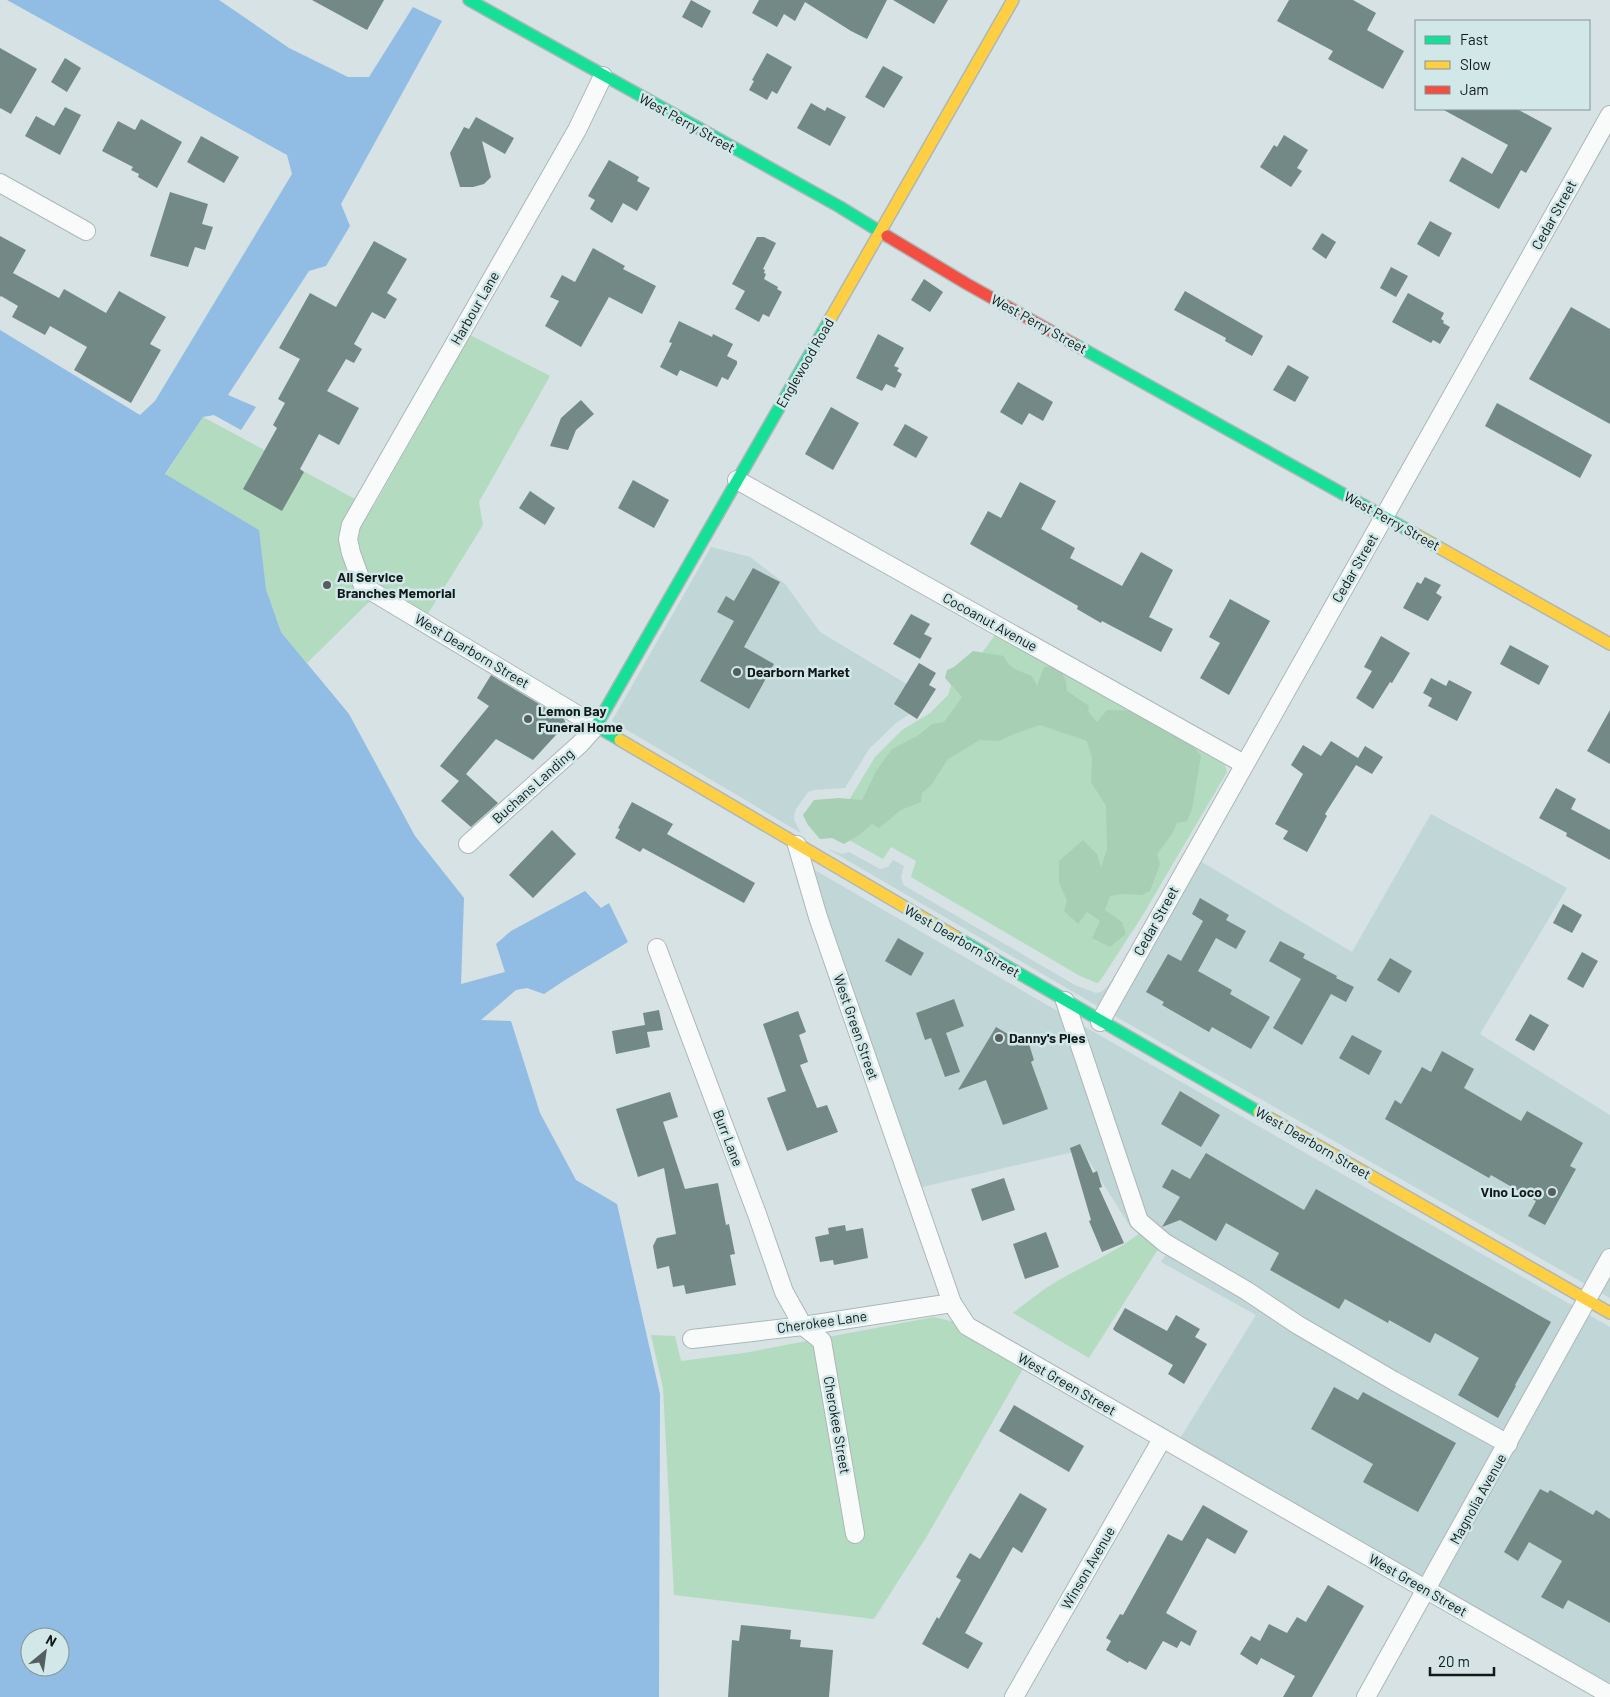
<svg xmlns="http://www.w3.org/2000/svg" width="1610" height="1697" font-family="Barlow,sans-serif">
	<rect width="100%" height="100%" fill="#d6e2e3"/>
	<!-- built -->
	<g fill="#c0d6d7">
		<path d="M 711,547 L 750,557 L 785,584 L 820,632 L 930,698 L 924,704 L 896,723 L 869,749 L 845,788 L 814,790 L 808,792 L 796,809 L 794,815 L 794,820 L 801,833 L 612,721 Z"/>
		<path d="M 1431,814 L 1567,888 L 1480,1034 L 1610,1115 L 1610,1298 L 1106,1011 L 828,849 L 842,854 L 849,852 L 880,869 L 888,867 L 893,860 L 904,866 L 901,877 L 903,884 L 905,886 L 1075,985 L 1096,993 L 1101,992 L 1107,987 L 1150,923 L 1190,855 L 1352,952 Z"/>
		<path d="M 806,865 L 1085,1027 L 1610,1327 L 1610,1697 L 1173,1450 L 1256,1315 L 1161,1262 L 1168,1251 L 1137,1224 L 1131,1228 L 1082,1150 L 918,1188 Z"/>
	</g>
	<!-- green -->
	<g fill="#b3dbc0">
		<path d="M 470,335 L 550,376 L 479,502 L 483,525 L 421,625 L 373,598 L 307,663 L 281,632 L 266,589 L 263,567 L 220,507 L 165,475 L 203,417 L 355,499 L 374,506 Z"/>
		<path d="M 998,631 L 1218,756 L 1224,763 L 1227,772 L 1141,918 L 1100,981 L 1097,983 L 1080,976 L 911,877 L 916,861 L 891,847 L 883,859 L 831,830 L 875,757 L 902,730 L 930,713 L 948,695 L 953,680 L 979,657 Z"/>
		<path d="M 1140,1233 L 1160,1246 L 1089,1358 L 1013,1313 C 1030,1300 1047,1286 1066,1276 C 1092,1262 1117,1251 1140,1233 Z"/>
		<path d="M 934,1317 L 954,1322 L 1024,1367 L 927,1536 L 874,1619 L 674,1595 L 663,1388 L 651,1335 L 675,1336 L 681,1361 L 744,1353 Z"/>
	</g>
	<!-- forest -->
	<path fill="#a6cfb3" d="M 973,651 L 1004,656 C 1009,669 1019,671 1032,676 L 1037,686 L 1044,667 L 1059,666 L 1066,681 L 1067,691 L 1089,706 L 1088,711 L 1097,722 L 1107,710 L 1144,711 L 1186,735 L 1201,756 L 1192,809 L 1187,821 L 1177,823 L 1172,834 L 1157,854 L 1160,864 L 1150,891 L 1142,895 L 1122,894 L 1110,896 L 1105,910 L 1122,922 L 1126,934 L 1110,947 L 1092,938 L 1100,921 L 1087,912 L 1078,924 L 1064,911 L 1067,900 L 1059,883 L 1059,861 L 1083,840 L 1097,854 L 1101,867 L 1107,849 L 1106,806 L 1091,782 L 1092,758 L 1087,741 L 1040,725 L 1014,734 L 999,741 L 980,740 L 948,759 L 932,784 L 922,793 L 921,802 L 901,810 L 879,828 L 872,824 L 859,835 L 844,844 L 832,838 L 820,839 L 808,825 L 803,815 L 814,800 L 839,798 L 862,800 L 876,771 L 892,749 L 919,735 L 932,724 L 944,722 L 962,697 L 945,678 L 947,670 L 954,667 Z"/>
	<!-- water -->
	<path fill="#91bce3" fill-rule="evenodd" d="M 7,0 L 219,0 L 289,48 L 348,77 L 369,77 L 413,7 L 442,21 L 341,204 L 350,226 L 326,266 L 309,271 L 228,395 L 256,407 L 241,430 L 214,415 L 203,417 L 165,474 L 259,530 L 266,589 L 281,632 L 349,714 L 415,836 L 464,898 L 461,984 L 505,972 L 496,944 L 511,931 L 585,891 L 601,908 L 609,903 L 628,942 L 565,980 L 544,994 L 527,988 L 516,990 L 481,1020 L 511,1021 L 540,1113 L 576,1180 L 617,1204 L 660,1394 L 659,1697 L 0,1697 L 0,330 L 140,415 L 155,401 L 292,174 L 287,155 ZM 30,1637 L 60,1637 L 60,1667 L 30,1667 Z"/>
	<!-- building -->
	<g fill="#728986">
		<path d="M 312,0 L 384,0 L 367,30 Z"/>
		<path d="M 691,0 L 711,11 L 702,28 L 682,17 Z"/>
		<path d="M 759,0 L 887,0 L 867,39 L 851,31 L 805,2 L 795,21 L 784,14 L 777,27 L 752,13 Z"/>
		<path d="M 893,0 L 948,0 L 934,24 Z"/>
		<path d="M 1289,0 L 1353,0 L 1376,13 L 1367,30 L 1404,51 L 1383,89 L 1328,59 L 1333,51 L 1277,21 Z"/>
		<path d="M 0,48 L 37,69 L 11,114 L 0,108 Z"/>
		<path d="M 767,53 L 792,67 L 777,94 L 772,91 L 767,100 L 749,90 L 754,81 L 752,80 Z"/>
		<path d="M 65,58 L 81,68 L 67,92 L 51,82 Z"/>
		<path d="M 883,66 L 903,77 L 884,108 L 865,97 Z"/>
		<path d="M 811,103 L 825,111 L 827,107 L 846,117 L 830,146 L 797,128 Z"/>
		<path d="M 65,107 L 81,115 L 60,155 L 25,136 L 36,116 L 54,126 Z"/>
		<path d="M 1442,109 L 1517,109 L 1552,128 L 1526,173 L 1521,170 L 1499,209 L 1449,181 L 1462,157 L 1492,174 L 1508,145 Z"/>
		<path d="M 476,117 L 514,138 L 505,154 L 482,141 L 491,177 L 484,184 L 473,187 L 460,187 L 450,153 L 464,127 L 469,129 Z"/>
		<path d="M 141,119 L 182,142 L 157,188 L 138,177 L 139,174 L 131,170 L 133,167 L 102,151 L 118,121 L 135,130 Z"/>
		<path d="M 1284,135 L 1308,150 L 1297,168 L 1302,171 L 1291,187 L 1260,167 L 1274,145 L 1277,147 Z"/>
		<path d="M 201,136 L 239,157 L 224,183 L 187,162 Z"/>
		<path d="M 609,160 L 639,177 L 637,181 L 650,188 L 637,211 L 623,203 L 612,223 L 590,209 L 595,200 L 588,196 Z"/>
		<path d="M 170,192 L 208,204 L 202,224 L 213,227 L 205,250 L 195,247 L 188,267 L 150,256 Z"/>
		<path d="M 1430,221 L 1452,233 L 1439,257 L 1417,244 Z"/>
		<path d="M 1322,233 L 1336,242 L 1326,259 L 1312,249 Z"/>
		<path d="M 0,236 L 26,250 L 13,273 L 59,298 L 64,289 L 106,313 L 119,291 L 166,317 L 150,344 L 161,350 L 131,403 L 74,370 L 87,347 L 50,326 L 45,335 L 12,317 L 18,306 L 1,296 L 0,297 Z"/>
		<path d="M 757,237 L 764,237 L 776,243 L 763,269 L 765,270 L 764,273 L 766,274 L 764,279 L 778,287 L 777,289 L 782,292 L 769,317 L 763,314 L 759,322 L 735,309 L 745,291 L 732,284 Z"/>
		<path d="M 374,241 L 407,259 L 387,293 L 397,299 L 385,319 L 372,312 L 354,344 L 362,349 L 354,363 L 346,359 L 327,391 L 359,408 L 339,445 L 319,434 L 300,469 L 304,472 L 282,511 L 243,489 L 277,428 L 273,425 L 285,403 L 278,399 L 300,359 L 279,348 L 310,293 L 336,307 Z"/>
		<path d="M 593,248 L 625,266 L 623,269 L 656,286 L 642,314 L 609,297 L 581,347 L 545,326 L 559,301 L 550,297 L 562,275 L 575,282 Z"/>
		<path d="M 1391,267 L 1408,276 L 1396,297 L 1380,288 Z"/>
		<path d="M 924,279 L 943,292 L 930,312 L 911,300 Z"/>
		<path d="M 1185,291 L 1263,336 L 1252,356 L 1225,341 L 1226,338 L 1174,310 Z"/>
		<path d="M 1408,293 L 1444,313 L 1441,319 L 1444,321 L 1443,323 L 1450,327 L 1440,344 L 1433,340 L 1431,343 L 1392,322 Z"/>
		<path d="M 1571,307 L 1610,329 L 1610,424 L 1529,379 Z"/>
		<path d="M 679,321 L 712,337 L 713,334 L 733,344 L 727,356 L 737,361 L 737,364 L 728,380 L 722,377 L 717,387 L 680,370 L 677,376 L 660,367 L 672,343 L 669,342 Z"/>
		<path d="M 878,334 L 904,348 L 894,366 L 899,368 L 897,371 L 902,374 L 895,388 L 886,384 L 882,391 L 856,378 Z"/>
		<path d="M 1288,365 L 1309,377 L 1295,402 L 1273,390 Z"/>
		<path d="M 1018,382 L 1053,402 L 1043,421 L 1029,413 L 1022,425 L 1000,412 Z"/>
		<path d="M 581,400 L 594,414 L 576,430 L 568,450 L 550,446 L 561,418 Z"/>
		<path d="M 1497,403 L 1592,455 L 1580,478 L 1485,426 Z"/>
		<path d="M 831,407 L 859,423 L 833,470 L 805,454 Z"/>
		<path d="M 905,424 L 928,437 L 916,458 L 893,445 Z"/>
		<path d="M 633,480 L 669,500 L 654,528 L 618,508 Z"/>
		<path d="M 1020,482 L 1056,501 L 1041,529 L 1075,548 L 1070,558 L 1122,586 L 1141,552 L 1173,570 L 1149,617 L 1173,629 L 1161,652 L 1102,621 L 1101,623 L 1077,609 L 1078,606 L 970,544 L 988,511 L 1001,518 Z"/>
		<path d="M 530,491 L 555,508 L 545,525 L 519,508 Z"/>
		<path d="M 753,568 L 780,582 L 744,647 L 774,664 L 749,709 L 700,681 L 734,621 L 717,612 L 726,596 L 734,601 Z"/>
		<path d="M 1425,577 L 1441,585 L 1436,593 L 1442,597 L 1428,621 L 1403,608 L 1417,582 L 1421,584 Z"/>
		<path d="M 1230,599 L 1270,621 L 1229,695 L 1200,678 L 1220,643 L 1209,637 Z"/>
		<path d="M 911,614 L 930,624 L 924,634 L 932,638 L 920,659 L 893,644 Z"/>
		<path d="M 1381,636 L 1410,653 L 1392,683 L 1390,682 L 1373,709 L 1356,698 L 1372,671 L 1364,667 Z"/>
		<path d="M 1510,645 L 1549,666 L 1539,685 L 1500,664 Z"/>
		<path d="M 919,663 L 936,673 L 929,685 L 936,689 L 917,719 L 894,704 Z"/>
		<path d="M 491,675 L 564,719 L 566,724 L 533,760 L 496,739 L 466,774 L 498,803 L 471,827 L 441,801 L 459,781 L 440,766 L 489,706 L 477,698 Z"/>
		<path d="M 1431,678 L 1446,686 L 1449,680 L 1472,692 L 1457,721 L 1428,706 L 1432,698 L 1423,693 Z"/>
		<path d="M 1610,710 L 1610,764 L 1587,751 Z"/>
		<path d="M 1331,741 L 1358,758 L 1365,746 L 1383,757 L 1372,774 L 1356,765 L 1325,814 L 1327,816 L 1307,852 L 1283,839 L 1288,831 L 1275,824 L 1303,774 L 1291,765 L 1303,745 L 1321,756 Z"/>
		<path d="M 1556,788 L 1576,799 L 1571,809 L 1610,830 L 1610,860 L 1566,836 L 1567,833 L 1539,818 Z"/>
		<path d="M 632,802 L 673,824 L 667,834 L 755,883 L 744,903 L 643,848 L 640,852 L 615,838 L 620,829 L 618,828 Z"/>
		<path d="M 552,830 L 576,854 L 533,898 L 509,875 Z"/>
		<path d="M 1200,898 L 1229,915 L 1226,920 L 1246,931 L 1236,949 L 1216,938 L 1198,971 L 1232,990 L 1230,994 L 1270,1017 L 1251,1049 L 1212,1027 L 1209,1032 L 1162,1005 L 1164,1002 L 1146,992 L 1168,954 L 1181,961 L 1203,921 L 1192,914 Z"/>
		<path d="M 1563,904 L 1582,915 L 1572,933 L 1553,923 Z"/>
		<path d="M 898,938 L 924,953 L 911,976 L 885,961 Z"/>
		<path d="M 1280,941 L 1305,954 L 1303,958 L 1337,976 L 1336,978 L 1354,987 L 1346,1002 L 1331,994 L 1302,1045 L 1273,1028 L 1301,979 L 1269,961 Z"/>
		<path d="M 1582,952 L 1598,961 L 1583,988 L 1567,979 Z"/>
		<path d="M 1390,958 L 1412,971 L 1399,993 L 1377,980 Z"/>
		<path d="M 954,999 L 964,1026 L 946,1033 L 960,1072 L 945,1077 L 931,1038 L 925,1040 L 916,1013 Z"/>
		<path d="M 659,1010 L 663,1030 L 647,1032 L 650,1047 L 616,1054 L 612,1031 L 645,1025 L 643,1013 Z"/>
		<path d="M 798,1011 L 806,1032 L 799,1035 L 808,1062 L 800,1065 L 817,1108 L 827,1105 L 838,1132 L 787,1151 L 767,1098 L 786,1091 L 763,1024 Z"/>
		<path d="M 1530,1014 L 1549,1025 L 1534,1051 L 1515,1040 Z"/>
		<path d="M 996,1027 L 1023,1043 L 1028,1041 L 1034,1060 L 1031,1062 L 1048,1109 L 1003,1125 L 986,1080 L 958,1090 Z"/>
		<path d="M 1352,1035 L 1382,1051 L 1369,1075 L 1339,1058 Z"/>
		<path d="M 1442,1051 L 1474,1069 L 1464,1088 L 1521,1121 L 1527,1111 L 1583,1143 L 1570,1166 L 1576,1169 L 1545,1225 L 1528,1216 L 1536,1201 L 1491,1175 L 1489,1178 L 1385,1119 L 1395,1100 L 1401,1104 L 1422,1067 L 1431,1072 Z"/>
		<path d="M 1180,1091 L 1220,1115 L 1201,1147 L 1161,1124 Z"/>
		<path d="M 670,1092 L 678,1117 L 663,1122 L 685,1189 L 718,1183 L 726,1225 L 729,1224 L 735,1254 L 730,1255 L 736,1285 L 686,1294 L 684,1285 L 673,1287 L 669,1266 L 657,1269 L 653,1246 L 657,1238 L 676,1234 L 664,1168 L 638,1177 L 616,1109 Z"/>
		<path d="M 1080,1144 L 1093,1173 L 1097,1171 L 1102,1187 L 1099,1188 L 1124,1243 L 1102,1252 L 1089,1221 L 1091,1220 L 1070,1148 Z"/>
		<path d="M 1206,1153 L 1304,1210 L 1316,1189 L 1551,1322 L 1515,1385 L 1516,1386 L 1498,1418 L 1458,1395 L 1479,1358 L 1435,1333 L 1430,1343 L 1389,1320 L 1388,1323 L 1345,1299 L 1339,1309 L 1270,1270 L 1279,1253 L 1226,1223 L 1216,1241 L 1180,1220 L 1162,1227 L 1180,1197 L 1162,1187 L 1172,1169 L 1190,1179 Z"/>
		<path d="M 1004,1178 L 1015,1210 L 982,1221 L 971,1189 Z"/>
		<path d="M 845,1225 L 846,1231 L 863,1228 L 868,1258 L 834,1265 L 833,1260 L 820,1262 L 815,1237 L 829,1234 L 828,1228 Z"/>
		<path d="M 1046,1232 L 1059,1267 L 1025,1279 L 1013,1244 Z"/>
		<path d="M 1125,1308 L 1167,1331 L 1176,1315 L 1200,1329 L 1195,1337 L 1207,1344 L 1184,1384 L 1168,1374 L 1173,1365 L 1115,1331 L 1113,1329 Z"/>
		<path d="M 1334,1387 L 1358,1400 L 1363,1392 L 1456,1443 L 1418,1512 L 1363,1482 L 1373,1464 L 1311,1429 Z"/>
		<path d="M 1014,1405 L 1084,1446 L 1069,1472 L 999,1431 Z"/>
		<path d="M 1540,1489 L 1548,1493 L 1550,1490 L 1593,1515 L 1596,1510 L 1610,1519 L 1610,1623 L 1568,1600 L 1563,1609 L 1541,1597 L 1562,1561 L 1529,1542 L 1518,1561 L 1504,1552 Z"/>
		<path d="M 1020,1493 L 1047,1509 L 1022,1553 L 1013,1547 L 965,1633 L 983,1643 L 968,1669 L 922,1644 L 937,1617 L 939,1619 L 961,1580 L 956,1577 L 970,1553 L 980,1559 Z"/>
		<path d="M 1203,1505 L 1248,1531 L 1235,1554 L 1207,1538 L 1166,1613 L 1197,1631 L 1190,1646 L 1181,1641 L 1177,1648 L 1163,1641 L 1146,1670 L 1129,1661 L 1128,1663 L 1106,1650 L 1111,1641 L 1106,1638 L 1120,1614 L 1123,1615 L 1168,1534 L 1182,1541 Z"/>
		<path d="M 1328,1585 L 1364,1606 L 1312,1697 L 1283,1697 L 1295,1676 L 1261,1658 L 1257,1665 L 1240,1654 L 1251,1636 L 1260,1641 L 1269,1624 L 1287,1633 L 1297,1617 L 1306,1622 Z"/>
		<path d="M 741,1625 L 791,1630 L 790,1639 L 801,1640 L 800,1647 L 833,1650 L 829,1697 L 728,1697 L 732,1640 L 739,1641 Z"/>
	</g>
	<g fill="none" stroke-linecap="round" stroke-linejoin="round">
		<!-- street casing -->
		<g stroke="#adb7b8" stroke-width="20">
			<g id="street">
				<path d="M 0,183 L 86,231"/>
				<path d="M 737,480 L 1244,764"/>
				<path d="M 468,844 L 580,744 L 596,726 L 363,586 L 351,553 L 348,539 L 351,525 L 577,130 L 603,76"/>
				<path d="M 797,845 L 818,917 L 952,1303 L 967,1326 L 1610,1695"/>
				<path d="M 657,948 L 757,1214 L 784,1292 L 803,1326 L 822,1341 L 855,1534"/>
				<path d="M 1065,1001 L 1139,1221 L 1165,1243 L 1247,1291 L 1298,1325 L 1394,1381 L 1508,1444"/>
				<path d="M 1100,1022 L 1610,115"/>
				<path d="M 692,1339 L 803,1326 L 952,1303"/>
				<path d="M 1014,1697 L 1162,1439"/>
				<path d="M 1366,1697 L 1610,1258"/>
			</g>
		</g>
		<!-- fast casing -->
		<g stroke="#adb7b8" stroke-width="14">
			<g id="fast">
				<path d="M 469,0 L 840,207 L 887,236"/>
				<path d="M 1074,344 L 1415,534"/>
				<path d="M 620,740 L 596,726 L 829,321"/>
				<path d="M 956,937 L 1259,1112"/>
			</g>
		</g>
		<!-- slow casing -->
		<g stroke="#adb7b8" stroke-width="14">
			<g id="slow">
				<path d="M 829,321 L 1013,0"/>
				<path d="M 1415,534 L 1610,644"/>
				<path d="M 620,740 L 956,937"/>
				<path d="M 1259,1112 L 1610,1313"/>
			</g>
		</g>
		<!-- jam casing -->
		<g stroke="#adb7b8" stroke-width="14">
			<path id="jam" d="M 887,236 L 967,284 L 1074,344"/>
		</g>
		<!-- street -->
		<use href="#street" stroke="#f9fbfb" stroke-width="18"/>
		<!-- fast -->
		<use href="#fast" stroke="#16e098" stroke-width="11"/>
		<!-- slow -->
		<use href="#slow" stroke="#ffcf43" stroke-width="11"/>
		<!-- jam -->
		<use href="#jam" stroke="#f24e42" stroke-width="11"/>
	</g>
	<!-- markers -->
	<g fill="#565f60" stroke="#d1e7e8" stroke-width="2">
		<circle cx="327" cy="585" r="5"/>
		<circle cx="737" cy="672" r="5"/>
		<circle cx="528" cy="719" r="5"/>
		<circle cx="999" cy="1038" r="5"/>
		<circle cx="1552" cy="1192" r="5"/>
	</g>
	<g text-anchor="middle" stroke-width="5" stroke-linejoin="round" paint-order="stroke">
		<!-- street labels -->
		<g font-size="14" fill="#111919" stroke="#d1e7e8">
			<text transform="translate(687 123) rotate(29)" y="5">West Perry Street</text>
			<text transform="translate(1554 215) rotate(-61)" y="5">Cedar Street</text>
			<text transform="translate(475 308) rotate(-60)" y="5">Harbour Lane</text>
			<text transform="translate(1039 324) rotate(29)" y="5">West Perry Street</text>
			<text transform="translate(805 363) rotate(-60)" y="5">Englewood Road</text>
			<text transform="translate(1392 521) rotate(29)" y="5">West Perry Street</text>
			<text transform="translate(1355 568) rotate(-60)" y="5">Cedar Street</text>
			<text transform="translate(990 622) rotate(29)" y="5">Cocoanut Avenue</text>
			<text transform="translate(472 651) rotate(31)" y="5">West Dearborn Street</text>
			<text transform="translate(533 786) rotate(-42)" y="5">Buchans Landing</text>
			<text transform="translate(1156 921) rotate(-61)" y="5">Cedar Street</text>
			<text transform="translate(962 941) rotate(30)" y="5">West Dearborn Street</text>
			<text transform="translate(856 1027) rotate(71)" y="5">West Green Street</text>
			<text transform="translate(728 1138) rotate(69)" y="5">Burr Lane</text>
			<text transform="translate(1313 1143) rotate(30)" y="5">West Dearborn Street</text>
			<text transform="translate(822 1322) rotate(-8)" y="5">Cherokee Lane</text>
			<text transform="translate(1067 1384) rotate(30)" y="5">West Green Street</text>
			<text transform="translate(837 1425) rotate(80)" y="5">Cherokee Street</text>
			<text transform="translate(1478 1499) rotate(-61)" y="5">Magnolia Avenue</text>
			<text transform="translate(1088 1568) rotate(-60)" y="5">Winson Avenue</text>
			<text transform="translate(1418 1585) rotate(30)" y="5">West Green Street</text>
		</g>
		<!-- poi labels -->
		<g font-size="14" font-weight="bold" fill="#111919" stroke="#d1e7e8" text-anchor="start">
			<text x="337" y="582">All Service<tspan x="337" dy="16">Branches Memorial</tspan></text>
			<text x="747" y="677">Dearborn Market</text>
			<text x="538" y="716">Lemon Bay<tspan x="538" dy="16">Funeral Home</tspan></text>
			<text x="1009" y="1043">Danny's Pies</text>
			<text x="1542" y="1197" text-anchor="end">Vino Loco</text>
		</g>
	</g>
	<!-- legend -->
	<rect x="1415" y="20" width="175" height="90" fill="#d1e7e8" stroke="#849595"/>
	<rect x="1425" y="36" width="25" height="8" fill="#16e098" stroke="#849595"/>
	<text x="1460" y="45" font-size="15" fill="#111919">Fast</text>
	<rect x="1425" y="61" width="25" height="8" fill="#ffcf43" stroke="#849595"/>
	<text x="1460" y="70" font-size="15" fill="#111919">Slow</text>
	<rect x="1425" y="86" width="25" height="8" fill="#f24e42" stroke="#849595"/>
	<text x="1460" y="95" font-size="15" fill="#111919">Jam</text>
	<!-- north arrow -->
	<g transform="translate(45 1652) rotate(29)"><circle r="24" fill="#d1e7e8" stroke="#849595"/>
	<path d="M0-4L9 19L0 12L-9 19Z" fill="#565f60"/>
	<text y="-8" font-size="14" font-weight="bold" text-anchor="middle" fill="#111919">N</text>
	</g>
	<!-- scale -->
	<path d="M1430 1667v8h64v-8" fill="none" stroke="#111919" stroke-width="2.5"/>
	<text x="1438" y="1667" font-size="15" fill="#111919" stroke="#d1e7e8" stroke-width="4" paint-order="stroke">20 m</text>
</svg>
